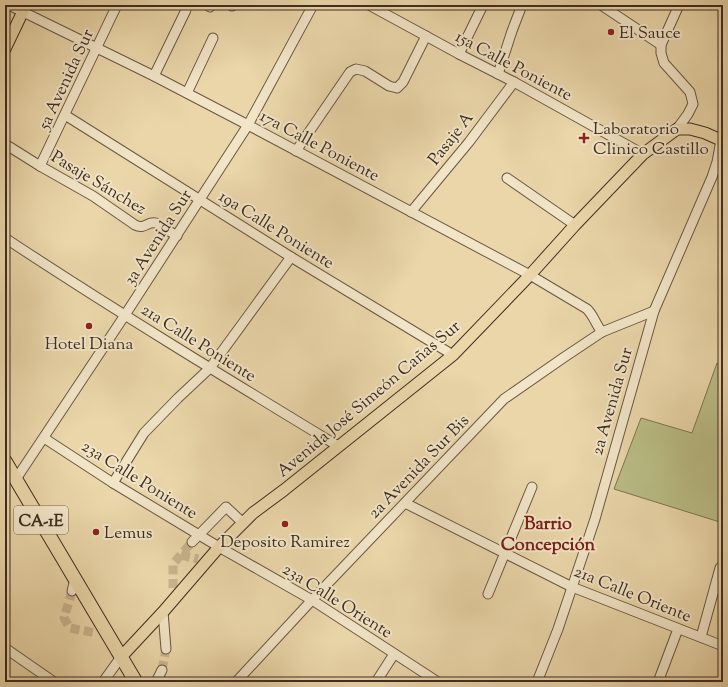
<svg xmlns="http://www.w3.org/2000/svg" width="728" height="687" font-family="'Sorts Mill Goudy',serif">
	<rect width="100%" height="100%" fill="#ead6a9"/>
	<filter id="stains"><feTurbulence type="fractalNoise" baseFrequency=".005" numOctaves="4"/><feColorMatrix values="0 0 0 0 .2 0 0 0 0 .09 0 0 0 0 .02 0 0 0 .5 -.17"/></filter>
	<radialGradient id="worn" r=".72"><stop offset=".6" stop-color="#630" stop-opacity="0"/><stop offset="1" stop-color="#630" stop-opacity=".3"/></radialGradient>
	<!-- green -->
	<path fill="#babd86" stroke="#7c7553" d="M 717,363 L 723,365 L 723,523 L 614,489 L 641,418 L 692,433 Z"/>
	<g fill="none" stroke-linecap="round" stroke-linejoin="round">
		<!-- minor-tunnel -->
		<g stroke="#c8b48e" stroke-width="9" stroke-dasharray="9 4.5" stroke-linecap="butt">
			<path d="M 181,555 L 198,559"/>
			<path d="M 173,588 L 173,564 L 192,542"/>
			<path d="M 72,591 L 64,618 L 70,628 L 96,633"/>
			<path d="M 162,670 L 166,649"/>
		</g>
		<!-- minor casing -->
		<g stroke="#695742" stroke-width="11">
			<g id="minor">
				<path d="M 9,5 L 154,76 L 248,125 L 530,275 L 587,309 C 594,316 596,325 602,332"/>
				<path d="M 207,5 L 210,7"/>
				<path d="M 369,5 L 459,54 L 514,82 L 643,154"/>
				<path d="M 601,5 L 661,45"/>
				<path d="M 232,6 L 233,5"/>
				<path d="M 459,54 L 483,5"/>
				<path d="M 498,74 L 512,31 L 522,5"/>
				<path d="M 154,76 L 186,10"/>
				<path d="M 187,93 L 213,38"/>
				<path d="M 65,115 L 291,257 L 453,355"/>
				<path d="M 677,129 L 688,114 L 693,104 L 690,92 L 664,63 L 661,53 L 661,45 L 679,5"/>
				<path d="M 5,144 L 40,166 L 93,196 L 135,225 C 145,230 147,221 156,223 L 177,236"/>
				<path d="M 296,151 L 350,72 L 356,69 L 365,71 L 389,86 L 397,88 L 403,82 L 426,36"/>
				<path d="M 40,166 L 117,5"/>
				<path d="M 507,178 L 575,225"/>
				<path d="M 411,212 L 469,142 L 514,82"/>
				<path d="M 5,238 C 114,310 226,378 338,446"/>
				<path d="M 44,438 L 113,483 L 219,547 L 312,600 L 438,682"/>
				<path d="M 16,479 L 125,315 L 248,125 L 313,5"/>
				<path d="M 113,483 L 144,433 L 178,398 L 210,368 L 291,257"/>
				<path d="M 405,503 L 572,587 L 723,646"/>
				<path d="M 192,542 L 226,507 L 243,523"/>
				<path d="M 72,591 L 75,579"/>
				<path d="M 488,594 L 532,487"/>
				<path d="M 163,612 L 166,649"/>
				<path d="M 701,637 L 720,568 L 723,565"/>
				<path d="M 5,648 L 54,682"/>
				<path d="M 103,682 L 121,657"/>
				<path d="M 156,682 L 162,670"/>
				<path d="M 236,682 L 312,600 L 504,399 L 563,358 L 602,332 L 654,311"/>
				<path d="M 376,682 L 394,654"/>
				<path d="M 537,682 L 558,629 L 595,519 L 654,311 L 712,177 L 717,162 L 721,140"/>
				<path d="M 658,682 L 678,629"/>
			</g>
		</g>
		<!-- major casing -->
		<g stroke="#3e2d20" stroke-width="13">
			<g id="major">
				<path d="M 5,49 L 26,5"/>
				<path d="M 121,657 L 163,612 L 219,547 L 253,513 L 284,490 L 453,355 L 530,275 L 575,225 L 643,154 L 677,129 L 690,129 L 705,133 L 723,141"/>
			</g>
		</g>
		<!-- highway casing -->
		<g stroke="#3e2d20" stroke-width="15">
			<path id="highway" d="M 5,461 L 136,682"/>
		</g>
		<!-- minor -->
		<use href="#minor" stroke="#f1e4c7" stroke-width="9"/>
		<!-- major -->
		<use href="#major" stroke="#ead6a9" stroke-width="11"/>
		<!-- highway -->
		<use href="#highway" stroke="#ead6a9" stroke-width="13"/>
	</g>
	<!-- markers -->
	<g fill="#8f2418" stroke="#f1e4c7" stroke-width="1.5">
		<circle cx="611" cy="32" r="4"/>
		<path d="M582 132h4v4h4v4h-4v4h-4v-4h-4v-4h4z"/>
		<circle cx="89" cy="326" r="4"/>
		<circle cx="285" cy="524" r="4"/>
		<circle cx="96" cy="532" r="4"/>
	</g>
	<g text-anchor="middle" stroke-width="4" stroke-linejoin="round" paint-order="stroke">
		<!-- shield labels -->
		<rect fill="#f1e4c7" stroke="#746452" stroke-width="1" x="14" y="506" width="54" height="28" rx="3"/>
		<g font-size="16" font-weight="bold" fill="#3e2d20">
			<text x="41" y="526">CA-1E</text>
		</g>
		<!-- poi labels -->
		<g font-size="17" fill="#3e2d20" stroke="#f1e4c7" text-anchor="start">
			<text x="619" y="38">El Sauce</text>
			<text x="593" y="134">Laboratorio<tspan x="593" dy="20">Clinico Castillo</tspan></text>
			<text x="89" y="349" text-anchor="middle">Hotel Diana</text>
			<text x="104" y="538">Lemus</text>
			<text x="285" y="547" text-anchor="middle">Deposito Ramirez</text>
		</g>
		<!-- street labels -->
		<g font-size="17" fill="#3e2d20" stroke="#f1e4c7">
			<text transform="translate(514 65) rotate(28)" y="6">15a Calle Poniente</text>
			<text transform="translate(65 79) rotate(-65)" y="6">5a Avenida Sur</text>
			<text transform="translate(450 138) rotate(-52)" y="6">Pasaje A</text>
			<text transform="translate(320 145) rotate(28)" y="6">17a Calle Poniente</text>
			<text transform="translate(99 182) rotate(31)" y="6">Pasaje Sánchez</text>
			<text transform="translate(277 229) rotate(32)" y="6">19a Calle Poniente</text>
			<text transform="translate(157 237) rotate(-57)" y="6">3a Avenida Sur</text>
			<text transform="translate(199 342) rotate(32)" y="6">21a Calle Poniente</text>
			<text transform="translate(368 398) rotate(-40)" y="6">Avenida José Simeón Cañas Sur</text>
			<text transform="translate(611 401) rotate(-74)" y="6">2a Avenida Sur</text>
			<text transform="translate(418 466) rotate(-46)" y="6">2a Avenida Sur Bis</text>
			<text transform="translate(140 479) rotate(32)" y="6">23a Calle Poniente</text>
			<text transform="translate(633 593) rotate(22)" y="6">21a Calle Oriente</text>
			<text transform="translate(338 600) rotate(32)" y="6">23a Calle Oriente</text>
		</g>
		<!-- neighbourhood labels -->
		<g font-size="18" font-weight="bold" fill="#7a1f14" stroke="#f1e4c7">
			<text x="548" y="529">Barrio<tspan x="548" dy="21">Concepción</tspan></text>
		</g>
	</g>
	<!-- margin -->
	<rect width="728" height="687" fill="none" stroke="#ead6a9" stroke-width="20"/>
	<rect x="6" y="6" width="716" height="675" fill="none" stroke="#3e2d20" stroke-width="2"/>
	<rect x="10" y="10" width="708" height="667" fill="none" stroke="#3e2d20"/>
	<rect width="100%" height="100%" filter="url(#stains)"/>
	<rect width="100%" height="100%" fill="url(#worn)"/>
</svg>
